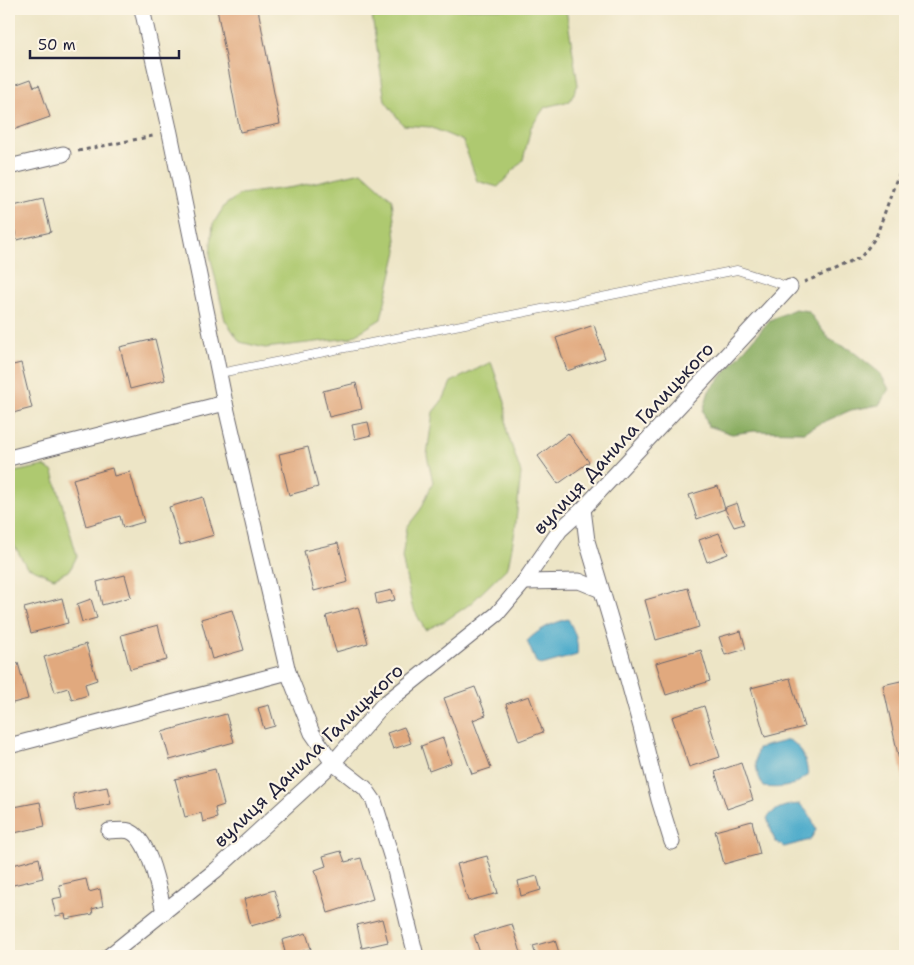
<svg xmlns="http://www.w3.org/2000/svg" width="914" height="965" font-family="'Shantell Sans',sans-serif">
	<rect width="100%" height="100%" fill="#fcf5e5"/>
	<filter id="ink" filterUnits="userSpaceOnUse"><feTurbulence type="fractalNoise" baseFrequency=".02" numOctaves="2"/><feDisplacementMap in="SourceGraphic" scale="10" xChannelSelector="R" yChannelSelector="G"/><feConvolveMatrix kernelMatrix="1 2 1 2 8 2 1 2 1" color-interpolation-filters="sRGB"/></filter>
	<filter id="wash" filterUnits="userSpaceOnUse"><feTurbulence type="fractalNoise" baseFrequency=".0096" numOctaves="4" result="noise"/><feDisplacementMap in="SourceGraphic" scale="20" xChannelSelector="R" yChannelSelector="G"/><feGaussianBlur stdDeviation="1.12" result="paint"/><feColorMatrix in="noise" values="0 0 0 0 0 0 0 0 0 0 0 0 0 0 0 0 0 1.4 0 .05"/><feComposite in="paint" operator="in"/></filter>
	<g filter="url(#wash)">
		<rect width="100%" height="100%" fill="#ede5c6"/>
		<!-- green -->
		<g fill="#aec96f" stroke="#687655">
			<path d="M 371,9 L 566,9 L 578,85 L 570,101 L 545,107 L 531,127 L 523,160 L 498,187 L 477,181 L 463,141 L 430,127 L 403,125 L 385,101 Z"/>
			<path d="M 362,172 L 392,199 L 397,251 L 381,319 L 350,338 L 265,348 L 240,342 L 225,320 L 210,255 L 213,224 L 225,205 L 241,194 L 294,187 Z"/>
			<path d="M 491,362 L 505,402 L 507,432 L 521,473 L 515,531 L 508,567 L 470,604 L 445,621 L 425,630 L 412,606 L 402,557 L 407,527 L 421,509 L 433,482 L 427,455 L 433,412 L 444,398 L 451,382 Z"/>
			<path d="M 44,466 L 53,472 L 77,556 L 70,570 L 54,578 L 26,566 L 9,536 L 9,473 Z"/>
		</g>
		<!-- forest -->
		<path fill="#8aad62" stroke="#56684e" d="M 795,309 L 808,311 L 829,339 L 851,350 L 880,373 L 889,389 L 879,405 L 851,410 L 819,424 L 804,432 L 754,431 L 732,434 L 708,426 L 703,411 L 709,391 L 770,320 Z"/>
		<!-- water -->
		<g fill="#4baaca" stroke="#366682">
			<path d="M 568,619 C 574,631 579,641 577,655 L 541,665 L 536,662 L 527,641 C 539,629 552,623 568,619 Z"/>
			<path d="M 789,740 C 803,747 806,760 808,775 C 794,787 782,789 764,787 C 757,775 753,762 758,748 Z"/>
			<path d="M 800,804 L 810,815 L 816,830 L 810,840 L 784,847 L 775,841 L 767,818 C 776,807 787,805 800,804 Z"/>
		</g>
		<g id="blocks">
			<!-- building -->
			<g fill="#e1a97e">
				<path d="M 217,9 L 258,9 L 280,124 L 240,132 Z"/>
				<path d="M 31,79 L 34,87 L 39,85 L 50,117 L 10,131 L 9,126 L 9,87 Z"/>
				<path d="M 43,199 L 51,232 L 17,240 L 9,207 Z"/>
				<path d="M 594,325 L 605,358 L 567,371 L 556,338 Z"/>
				<path d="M 155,339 L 165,380 L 130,389 L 120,347 Z"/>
				<path d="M 21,363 L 32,408 L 9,414 L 9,366 Z"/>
				<path d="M 356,383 L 362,409 L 329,417 L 323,391 Z"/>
				<path d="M 368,422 L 371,435 L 355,439 L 352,425 Z"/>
				<path d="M 568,433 L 589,462 L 558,484 L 538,456 Z"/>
				<path d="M 308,447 L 318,487 L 289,495 L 279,454 Z"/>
				<path d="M 112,468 L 114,476 L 130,472 L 144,522 L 123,528 L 120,516 L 86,526 L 73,479 Z"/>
				<path d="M 718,486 L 725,509 L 726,507 L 737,503 L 744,524 L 734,527 L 725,509 L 697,519 L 689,495 Z"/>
				<path d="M 203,497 L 214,535 L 180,545 L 169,507 Z"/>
				<path d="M 719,533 L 728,554 L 707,562 L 699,540 Z"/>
				<path d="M 338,543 L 348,582 L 314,591 L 304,551 Z"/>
				<path d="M 125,575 L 131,597 L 102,605 L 97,582 Z"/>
				<path d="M 688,588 L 699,627 L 656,640 L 645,600 Z"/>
				<path d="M 392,590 L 395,600 L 377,604 L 375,594 Z"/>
				<path d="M 62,598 L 68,623 L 31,633 L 24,608 Z"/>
				<path d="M 91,599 L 97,618 L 82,622 L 77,604 Z"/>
				<path d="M 358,607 L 368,643 L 336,652 L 326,616 Z"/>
				<path d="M 232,610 L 244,650 L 212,659 L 201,619 Z"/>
				<path d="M 158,625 L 167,660 L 130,669 L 121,635 Z"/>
				<path d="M 741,631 L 746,649 L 725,655 L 719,637 Z"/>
				<path d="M 86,644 L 97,680 L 85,684 L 88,695 L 72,700 L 68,688 L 55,692 L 44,657 Z"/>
				<path d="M 701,650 L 710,681 L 666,695 L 656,663 Z"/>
				<path d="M 18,663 L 28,699 L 9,704 L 9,665 Z"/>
				<path d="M 790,678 L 804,727 L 765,737 L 751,688 Z"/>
				<path d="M 905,680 L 905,782 L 904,783 L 883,685 Z"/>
				<path d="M 475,687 L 486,715 L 473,720 L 491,768 L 472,774 L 444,698 Z"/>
				<path d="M 529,696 L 543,732 L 519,741 L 506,704 Z"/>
				<path d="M 269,705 L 275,726 L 264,729 L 258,708 Z"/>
				<path d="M 704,706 L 720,757 L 689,767 L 672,717 Z"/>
				<path d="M 226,714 L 234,742 L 170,760 L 162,732 Z"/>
				<path d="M 404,727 L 411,743 L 393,749 L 387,733 Z"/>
				<path d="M 443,738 L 451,763 L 429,771 L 421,746 Z"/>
				<path d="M 741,763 L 753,800 L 727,809 L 715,772 Z"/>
				<path d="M 215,769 L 224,805 L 215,808 L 217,818 L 203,822 L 201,813 L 185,817 L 175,779 Z"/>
				<path d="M 107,787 L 111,804 L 76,811 L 73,794 Z"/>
				<path d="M 40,802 L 45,826 L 10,834 L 9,808 Z"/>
				<path d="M 752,821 L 760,854 L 724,864 L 715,831 Z"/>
				<path d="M 341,851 L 345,862 L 361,858 L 373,899 L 328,913 L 315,870 L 326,866 L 323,856 Z"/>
				<path d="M 487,856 L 498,893 L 468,901 L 457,864 Z"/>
				<path d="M 39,858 L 43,878 L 9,886 L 9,866 Z"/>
				<path d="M 537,876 L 541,890 L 521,896 L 518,881 Z"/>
				<path d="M 86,879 L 89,892 L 100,889 L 103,906 L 92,909 L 93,914 L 66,919 L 65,914 L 56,916 L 52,899 L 62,897 L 59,885 Z"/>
				<path d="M 274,890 L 282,917 L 251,926 L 244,899 Z"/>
				<path d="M 382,919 L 388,942 L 362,948 L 357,925 Z"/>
				<path d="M 512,924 L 522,956 L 481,956 L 474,935 Z"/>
				<path d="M 306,933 L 311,949 L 286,956 L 282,940 Z"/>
				<path d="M 555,940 L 560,956 L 536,956 L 533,946 Z"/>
			</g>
		</g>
	</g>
	<g filter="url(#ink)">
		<use href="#blocks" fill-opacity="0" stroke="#69666c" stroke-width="1"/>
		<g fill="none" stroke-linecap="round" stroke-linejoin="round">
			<!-- service casing -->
			<g stroke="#69666c" stroke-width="9">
				<path id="service" d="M 220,373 L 737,270 L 790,287"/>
			</g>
			<!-- minor casing -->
			<g stroke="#69666c" stroke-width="17">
				<g id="minor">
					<path d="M 142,9 L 170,133 L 225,403 L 288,672 L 312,733 L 333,763 L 365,788 L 374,801 L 393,862 L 416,956"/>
					<path d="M 9,167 L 63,154"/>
					<path d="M 9,458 L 225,403"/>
					<path d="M 583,509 L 587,541 L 622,658 L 641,727 L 659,800 L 672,842"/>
					<path d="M 524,582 L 579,581 L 601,590"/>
					<path d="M 9,746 L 288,672"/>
					<path d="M 109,831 C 115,831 124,829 129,831 C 150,838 159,892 164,912"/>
					<path d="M 109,956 L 216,870 L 333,763 L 382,706 L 497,614 L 524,582 L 560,530 L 583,509 L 790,287"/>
				</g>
			</g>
			<!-- path -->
			<g stroke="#69666c" stroke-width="3" stroke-dasharray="4 4" stroke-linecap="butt">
				<path d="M 78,151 L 153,136"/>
				<path d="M 804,282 L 837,269 L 861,257 L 876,237 L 897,178 L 905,167"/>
			</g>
			<!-- service -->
			<use href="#service" stroke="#fff" stroke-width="8"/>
			<!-- minor -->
			<use href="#minor" stroke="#fff" stroke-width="15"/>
		</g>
	</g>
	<g text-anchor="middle" stroke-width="4.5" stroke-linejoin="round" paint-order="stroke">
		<!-- street labels -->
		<g font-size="19" fill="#22223b" stroke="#fcf5e5">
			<text transform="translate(623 438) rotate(-47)" y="7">вулиця Данила Галицького</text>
			<text transform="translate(308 755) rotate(-44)" y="7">вулиця Данила Галицького</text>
		</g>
	</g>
	<!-- margin -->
	<rect width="914" height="965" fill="none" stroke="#fcf5e5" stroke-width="30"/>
	<!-- scale -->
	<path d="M30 50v8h149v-8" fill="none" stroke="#22223b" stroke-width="2.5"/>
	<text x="38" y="50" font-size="15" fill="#22223b" stroke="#fcf5e5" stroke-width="4" paint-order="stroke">50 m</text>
</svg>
